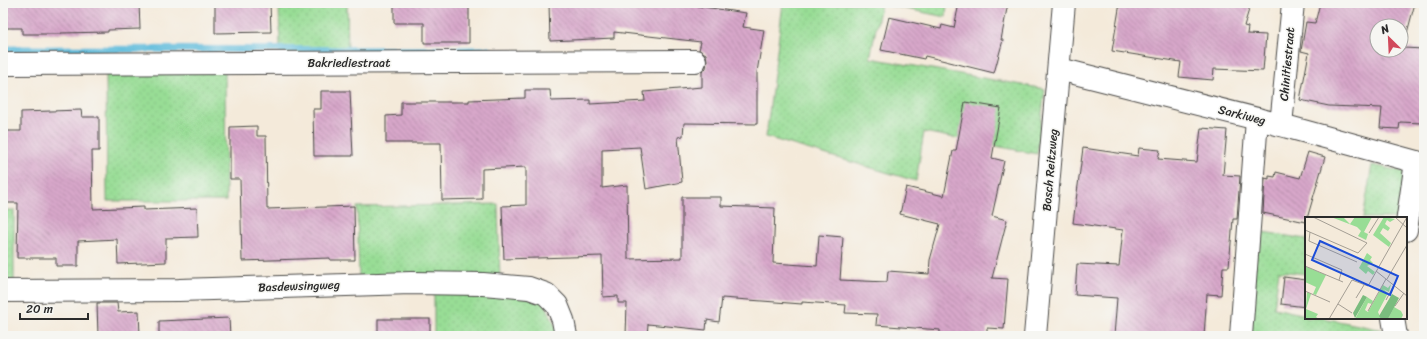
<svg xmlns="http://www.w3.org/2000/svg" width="1427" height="339" font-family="Sriracha,sans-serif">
	<defs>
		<pattern id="grass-dots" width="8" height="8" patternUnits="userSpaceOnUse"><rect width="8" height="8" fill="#98dd95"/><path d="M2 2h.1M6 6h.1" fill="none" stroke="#83be81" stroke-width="1.8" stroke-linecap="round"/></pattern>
		<pattern id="building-back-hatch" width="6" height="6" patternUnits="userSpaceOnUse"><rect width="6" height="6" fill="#d8a7ca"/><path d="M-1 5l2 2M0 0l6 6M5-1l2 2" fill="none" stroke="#af88a4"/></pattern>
	</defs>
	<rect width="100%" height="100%" fill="#f6f6f2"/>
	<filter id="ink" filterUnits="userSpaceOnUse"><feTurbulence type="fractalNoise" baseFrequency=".025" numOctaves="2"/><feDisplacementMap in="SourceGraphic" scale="8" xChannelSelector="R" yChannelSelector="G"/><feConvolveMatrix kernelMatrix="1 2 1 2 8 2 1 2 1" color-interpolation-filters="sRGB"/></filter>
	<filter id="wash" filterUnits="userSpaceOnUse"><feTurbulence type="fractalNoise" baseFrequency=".012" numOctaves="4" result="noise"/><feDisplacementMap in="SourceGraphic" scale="16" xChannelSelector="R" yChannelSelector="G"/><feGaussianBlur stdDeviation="0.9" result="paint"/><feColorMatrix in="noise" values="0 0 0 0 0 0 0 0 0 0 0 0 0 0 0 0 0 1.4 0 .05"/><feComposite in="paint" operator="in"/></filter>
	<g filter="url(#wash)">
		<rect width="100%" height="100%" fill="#f4eada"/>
		<!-- grass -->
		<g fill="url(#grass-dots)" stroke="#628460">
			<path d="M 279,3 L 347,3 L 348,55 L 280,55 Z"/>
			<path d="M 783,3 L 947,3 L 946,17 L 881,4 L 870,58 L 1045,89 L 1037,154 L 924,132 L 916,181 L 766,137 Z"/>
			<path d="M 225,68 L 226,201 L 107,201 L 106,70 Z"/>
			<path d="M 1372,165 L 1405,172 L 1397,218 L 1363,218 Z"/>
			<path d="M 498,204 L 500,282 L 359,279 L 357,207 Z"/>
			<rect x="3" y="210" width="11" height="72"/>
			<path d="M 1257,231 L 1306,239 L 1306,274 L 1279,271 L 1274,308 L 1306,315 L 1306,318 L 1323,318 L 1383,330 L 1383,336 L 1248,336 Z"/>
			<path d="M 434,288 L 477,288 L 544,301 L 560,336 L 434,336 Z"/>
		</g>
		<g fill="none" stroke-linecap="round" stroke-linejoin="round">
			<!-- stream -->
			<path stroke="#5ebcdc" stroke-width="7" d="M 3,49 L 488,50"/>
		</g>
		<g id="blocks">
			<!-- building -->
			<g fill="url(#building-back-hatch)" fill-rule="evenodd">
				<path d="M 3,3 L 139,3 L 140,29 L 108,30 L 108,32 L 61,33 L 61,34 L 22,34 L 22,28 L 3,28 Z"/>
				<path d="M 215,3 L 270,3 L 271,32 L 215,33 Z"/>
				<path d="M 394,3 L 469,3 L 469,43 L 424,43 L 424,23 L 394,23 Z"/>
				<path d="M 549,3 L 675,3 L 746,13 L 743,27 L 764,30 L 757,72 L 757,124 L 684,123 L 683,136 L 678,137 L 682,182 L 646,189 L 640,147 L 602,149 L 602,188 L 627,185 L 628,259 L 682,258 L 682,197 L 721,197 L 721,206 L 775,208 L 773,263 L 817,266 L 819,235 L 843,237 L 840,280 L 887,282 L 888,271 L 929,274 L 930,260 L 940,224 L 900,214 L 906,187 L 944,196 L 953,151 L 956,151 L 965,102 L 1001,108 L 992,158 L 1004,161 L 992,216 L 1007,220 L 992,278 L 1008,279 L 1004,329 L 987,328 L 987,336 L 940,334 L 940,330 L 876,325 L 877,314 L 845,313 L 846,305 L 802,302 L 802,304 L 722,298 L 719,322 L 707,320 L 706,330 L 648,324 L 647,336 L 626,336 L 627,303 L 618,303 L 618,296 L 603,297 L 602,256 L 504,259 L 502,206 L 526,205 L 526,167 L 482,169 L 482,199 L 442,200 L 441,143 L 386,143 L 386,116 L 401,115 L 401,102 L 469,102 L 469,100 L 525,98 L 525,90 L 550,90 L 551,101 L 590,100 L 590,104 L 645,101 L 644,92 L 702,87 L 702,72 L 706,68 L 707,61 L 706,54 L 699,50 L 701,42 L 614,32 L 614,38 L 550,41 Z"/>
				<path d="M 959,3 L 1008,3 L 1001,40 L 1003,40 L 994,73 L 925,56 L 924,59 L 881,50 L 889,17 L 941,29 L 942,25 L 954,28 Z"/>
				<path d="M 1120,3 L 1251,3 L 1244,26 L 1248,27 L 1247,34 L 1266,35 L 1263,71 L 1214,69 L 1213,80 L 1179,77 L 1181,62 L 1112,51 Z"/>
				<path d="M 1320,3 L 1415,3 L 1403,48 L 1424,49 L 1422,123 L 1400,122 L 1399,129 L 1380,128 L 1382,108 L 1329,106 L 1300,100 L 1309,53 L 1301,51 L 1306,22 L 1315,23 ZM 1377,26 L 1401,26 L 1401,50 L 1377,50 Z"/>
				<path d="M 321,91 L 350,91 L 353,156 L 314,156 L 313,109 L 321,109 Z"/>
				<path d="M 81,110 L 82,117 L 99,117 L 99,151 L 92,151 L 93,209 L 144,207 L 144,210 L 197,208 L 198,237 L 166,238 L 166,262 L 118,264 L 117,239 L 78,241 L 78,266 L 56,266 L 56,258 L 17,258 L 18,203 L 3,203 L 3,131 L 21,131 L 21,112 Z"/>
				<path d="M 257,126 L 257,136 L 266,136 L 267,209 L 354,206 L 355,260 L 330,260 L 330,258 L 242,261 L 240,179 L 230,179 L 230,127 Z"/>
				<path d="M 1201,128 L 1227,130 L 1223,175 L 1240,176 L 1237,219 L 1233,219 L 1229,267 L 1223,267 L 1221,295 L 1207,294 L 1204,336 L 1114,336 L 1117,298 L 1075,295 L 1077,264 L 1119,266 L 1123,230 L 1073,223 L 1083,148 L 1138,156 L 1139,148 L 1160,150 L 1158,159 L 1197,162 Z"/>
				<path d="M 1308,152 L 1325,157 L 1306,222 L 1263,213 L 1265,178 L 1269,179 L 1269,176 L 1275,177 L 1276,172 L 1300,178 Z"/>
				<path d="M 1284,277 L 1306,280 L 1306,307 L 1281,304 Z"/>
				<path d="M 97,303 L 117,303 L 118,312 L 139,311 L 140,336 L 98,336 Z"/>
				<path d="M 229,318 L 230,336 L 159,336 L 159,321 Z"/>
				<rect x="378" y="319" width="52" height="17"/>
			</g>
		</g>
	</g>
	<g filter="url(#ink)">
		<use href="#blocks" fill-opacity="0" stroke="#494845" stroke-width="1"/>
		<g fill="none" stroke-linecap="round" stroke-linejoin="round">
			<!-- minor casing -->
			<g stroke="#494845" stroke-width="24">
				<g id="minor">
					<path d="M 3,64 L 695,61"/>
					<path d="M 1059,69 L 1281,125 L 1424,164"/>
					<path d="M 1281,125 L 1293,3"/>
					<path d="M 1406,230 L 1416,162"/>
					<path d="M 3,291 L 179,290 L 411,283 L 483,284 L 529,288 L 546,294 L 557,305 L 563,320 L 566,336"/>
					<path d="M 1393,318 L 1396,336"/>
					<path d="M 1035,336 L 1064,3"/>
					<path d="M 1241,336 L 1257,119"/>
				</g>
			</g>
			<!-- minor -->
			<use href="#minor" stroke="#fff" stroke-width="22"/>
		</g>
	</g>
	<g text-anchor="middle" stroke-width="3" stroke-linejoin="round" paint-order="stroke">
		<!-- street labels -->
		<g font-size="12" fill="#2b2b2b" stroke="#f6f6f2">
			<text x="349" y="67">Bakriediestraat</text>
			<text transform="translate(1287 64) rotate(-85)" y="4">Chinitiestraat</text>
			<text transform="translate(1242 115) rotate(14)" y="4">Sarkiweg</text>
			<text transform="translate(1050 170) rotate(-85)" y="4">Bosch Reitzweg</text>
			<text transform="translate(299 286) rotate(-2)" y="4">Basdewsingweg</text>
		</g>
	</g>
	<!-- overview -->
	<g transform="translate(1305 217)">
		<rect width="102" height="102" fill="#f4eada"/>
		<path d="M 26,0 L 38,0 L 45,7 L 50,0 L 67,0 L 59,15 L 63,17 L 61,23 L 53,19 L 56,14 L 52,10 ZM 79,0 L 90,2 L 85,5 L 82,3 L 80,7 L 85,11 L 83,14 L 78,11 L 75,16 L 86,26 L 84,30 L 68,18 ZM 62,36 L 67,40 L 65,43 L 68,46 L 62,49 L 70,55 L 68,58 L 63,54 L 61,57 L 54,51 ZM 0,49 L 21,58 L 11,78 L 8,77 L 11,70 L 0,65 ZM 86,67 L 84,75 L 78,72 L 83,76 L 73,95 L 76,102 L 50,102 L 62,80 L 68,84 L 67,87 L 63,86 L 60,93 L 63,95 L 78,68 L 83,71 ZM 2,75 L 6,77 L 1,92 L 13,97 L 11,100 L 14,102 L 0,102 ZM 89,90 L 96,94 L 98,98 L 96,102 L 83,102 Z" fill="#98dd95"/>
		<path d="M 87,77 L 94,81 L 83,102 L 76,102 L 74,99 ZM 58,78 L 62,80 L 50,101 L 48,96 Z" fill="#7abc7e"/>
		<path fill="none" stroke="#a49e94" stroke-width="1" d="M 90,0 L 102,11M 0,13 L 53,36 L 62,26 L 8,0M 5,15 L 4,24 L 52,45M 64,16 L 74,0M 0,37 L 37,53 L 34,63M 0,49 L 38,65M 71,54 L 102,79M 82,62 L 102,28M 0,74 L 25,85M 51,81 L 59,68M 81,83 L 89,68M 33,87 L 47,96M 90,89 L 99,76M 63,94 L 81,62M 24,102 L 47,63 L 63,69 L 102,0"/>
		<path fill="#1d4ed8" fill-opacity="0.15" stroke="#1d4ed8" stroke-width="2" d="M 15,24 L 93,59 L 85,78 L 7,43 Z"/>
		<rect width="102" height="102" fill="none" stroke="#2b2b2b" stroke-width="2"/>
	</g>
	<!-- margin -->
	<rect width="1427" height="339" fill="none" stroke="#f6f6f2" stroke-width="16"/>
	<!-- north arrow -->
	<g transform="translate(1389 38) rotate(336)"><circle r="19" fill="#f6f6f2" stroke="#a5a5a2"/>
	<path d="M0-3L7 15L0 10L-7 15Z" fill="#d1495b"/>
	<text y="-6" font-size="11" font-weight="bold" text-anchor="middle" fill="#2b2b2b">N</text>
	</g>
	<!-- scale -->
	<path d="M20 313v6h68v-6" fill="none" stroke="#2b2b2b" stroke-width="2"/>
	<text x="26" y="313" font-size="12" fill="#2b2b2b" stroke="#f6f6f2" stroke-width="3" paint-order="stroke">20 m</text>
</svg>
